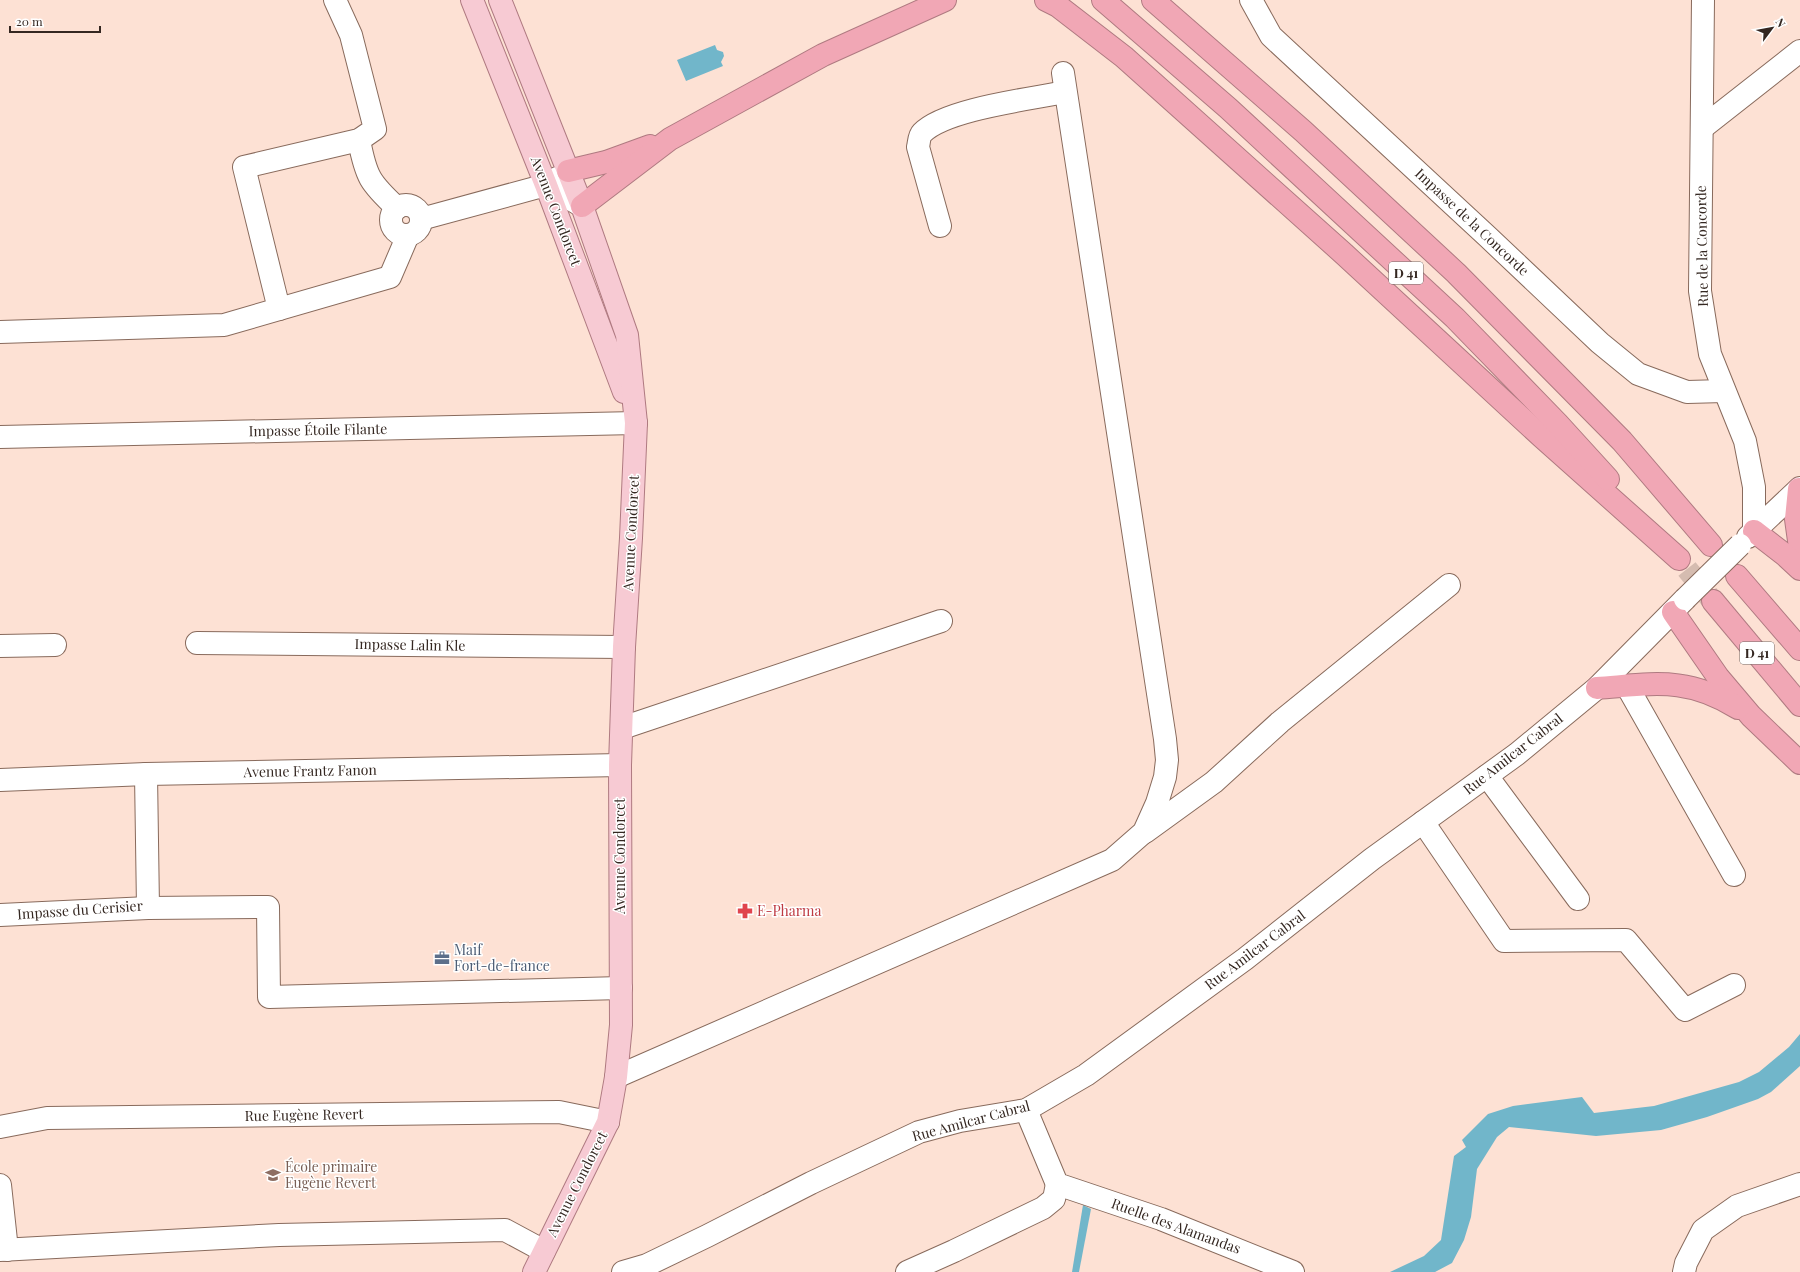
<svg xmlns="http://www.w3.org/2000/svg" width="1800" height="1272" font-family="'Playfair Display',serif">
	<rect width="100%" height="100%" fill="#fde1d4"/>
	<!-- water -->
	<g fill="#71b6ca">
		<path d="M 715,45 L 717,50 L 723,52 L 724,56 L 721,62 L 723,66 L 686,81 L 677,60 Z"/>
		<path d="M 1800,1034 L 1800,1066 L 1771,1092 L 1758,1099 L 1707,1117 L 1661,1130 L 1596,1136 L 1509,1127 L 1497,1137 L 1477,1169 L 1471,1217 L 1464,1240 L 1452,1263 L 1435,1272 L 1390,1272 L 1424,1256 L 1441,1240 L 1454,1156 L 1466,1147 L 1462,1140 L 1488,1114 L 1513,1106 L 1582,1097 L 1594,1113 L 1654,1106 L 1739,1082 L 1759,1072 L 1789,1047 Z"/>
		<path d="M 1083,1205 L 1091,1209 L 1079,1272 L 1072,1272 Z"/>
	</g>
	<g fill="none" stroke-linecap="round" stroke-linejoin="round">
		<!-- highway-tunnel -->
		<path stroke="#d5bcb0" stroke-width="22" stroke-dasharray="22 11" stroke-linecap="butt" d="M 1687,569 L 1711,599"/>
		<!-- minor casing -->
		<g stroke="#886a5c" stroke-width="24">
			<g id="minor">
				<path d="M 1251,0 L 1271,36 L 1488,237 L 1600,343 L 1638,374 L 1687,392 L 1724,391"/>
				<path d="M 1703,0 L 1700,291 L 1710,354 L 1745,441 L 1754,487 L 1754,531"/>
				<path d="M 1702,128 L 1800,51"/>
				<path d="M 359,140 C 366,177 370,183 397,208"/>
				<path d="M 557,178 L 546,185 L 582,206"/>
				<circle cx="406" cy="220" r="15"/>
				<path d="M 421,219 L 546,185"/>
				<path d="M 940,226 L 918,147 C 919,143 919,136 922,133 C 945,109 1031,99 1065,92"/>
				<path d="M 279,309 L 244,167 L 359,140 L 375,129 L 351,35 L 335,0"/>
				<path d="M 0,332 L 224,325 L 390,277 L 408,235"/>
				<path d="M 0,437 L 636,423"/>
				<path d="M 1748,537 L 1800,488"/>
				<path d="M 197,643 L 624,647"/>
				<path d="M 0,646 L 55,645"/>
				<path d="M 1627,686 L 1734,875"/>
				<path d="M 622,728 L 941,621"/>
				<path d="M 146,774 L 148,908"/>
				<path d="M 1487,776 L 1578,899"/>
				<path d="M 0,780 L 146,774 L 620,765"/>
				<path d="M 1423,822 L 1504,941 L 1626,940 L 1685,1010 L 1734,985"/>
				<path d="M 1145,832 L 1214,782 L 1280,722 L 1449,585"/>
				<path d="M 0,915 L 148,908 L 268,907 L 269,997 L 621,988"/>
				<path d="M 616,1077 L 1112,860 L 1144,832 L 1157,803 L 1165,777 L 1167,760 L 1165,739 L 1063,73"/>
				<path d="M 1026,1110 L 1057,1184 L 1161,1219 L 1293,1272"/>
				<path d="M 0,1127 L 47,1118 L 559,1112 L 608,1122"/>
				<path d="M 0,1185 L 7,1250"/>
				<path d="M 0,1250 L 279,1235 L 505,1230 L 544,1251"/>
				<path d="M 623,1272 L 647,1265 L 707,1236 L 811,1183 L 919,1132 L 960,1121 L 1026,1110 L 1086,1075 L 1245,959 L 1372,859 L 1517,754 L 1597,688 L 1685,599"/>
				<path d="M 907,1272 L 954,1251 L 1043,1208 L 1054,1199 L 1057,1184"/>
				<path d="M 1684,1272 L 1686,1263 L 1703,1230 L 1737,1206 L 1800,1184"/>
			</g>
		</g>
		<!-- major casing -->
		<g stroke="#af7a81" stroke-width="24">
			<g id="major">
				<path d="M 472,0 L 546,185 L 624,392"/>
				<path d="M 500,0 L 582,206 L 627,335 L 636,423 L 631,538 L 624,647 L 620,765 L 621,1025 L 616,1077 L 608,1122 L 534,1272"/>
			</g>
		</g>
		<!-- highway casing -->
		<g stroke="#af7a81" stroke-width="24">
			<g id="highway">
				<path d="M 1046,0 L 1058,6 L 1124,57 L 1344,254 L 1542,437 L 1679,559"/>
				<path d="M 1103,0 L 1228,108 L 1455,318 L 1557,423 L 1608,479"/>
				<path d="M 1153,0 L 1303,131 L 1456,273 L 1622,441 L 1711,545"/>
				<path d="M 568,171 L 606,162 L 650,146"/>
				<path d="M 582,206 L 670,139 L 823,55 L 945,0"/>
				<path d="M 1799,489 L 1796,519 L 1800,548"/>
				<path d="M 1754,531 L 1785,555 L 1800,569"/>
				<path d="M 1737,576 L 1800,649"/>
				<path d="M 1713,601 L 1800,705"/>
				<path d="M 1673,612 L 1718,677 L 1751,716 L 1800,763"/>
				<path d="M 1597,688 C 1654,684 1687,676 1738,708"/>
			</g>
		</g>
		<!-- minor -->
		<use href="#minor" stroke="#fff" stroke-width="22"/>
		<!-- major -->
		<use href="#major" stroke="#f7cad3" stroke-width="22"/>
		<!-- highway -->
		<use href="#highway" stroke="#f1a7b5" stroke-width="22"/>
		<!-- minor-bridge casing -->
		<g stroke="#886a5c" stroke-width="24" stroke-linecap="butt">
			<path id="minor-bridge" d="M 1685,599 L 1740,545"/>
		</g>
		<!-- minor-bridge -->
		<use href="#minor-bridge" stroke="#fff" stroke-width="22"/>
	</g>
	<!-- icons -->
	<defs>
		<g id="pharmacy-bare" transform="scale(1.2)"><path d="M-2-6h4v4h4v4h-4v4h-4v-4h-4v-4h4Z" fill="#e0444e" stroke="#fff" stroke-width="2.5" paint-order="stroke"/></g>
		<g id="office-bare" transform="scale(1.2)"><path d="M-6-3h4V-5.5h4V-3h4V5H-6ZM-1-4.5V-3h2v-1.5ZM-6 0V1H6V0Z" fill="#5c6f8a" stroke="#fff" stroke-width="2.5" paint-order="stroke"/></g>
		<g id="school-bare" transform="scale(1.2)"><path d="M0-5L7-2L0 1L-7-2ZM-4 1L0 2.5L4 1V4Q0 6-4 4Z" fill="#8d6e63" stroke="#fff" stroke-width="2.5" paint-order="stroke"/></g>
	</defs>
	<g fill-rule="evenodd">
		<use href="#pharmacy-bare" x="745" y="911"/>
		<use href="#office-bare" x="442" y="958"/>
		<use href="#school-bare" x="273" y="1175"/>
	</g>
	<g text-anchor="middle" stroke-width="3" stroke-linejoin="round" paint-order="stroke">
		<!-- shield labels -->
		<g fill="#fff" stroke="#716864" stroke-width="1">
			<rect x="1389" y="262" width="34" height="22" rx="3"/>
			<rect x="1740" y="642" width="34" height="22" rx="3"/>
		</g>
		<g font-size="13" font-weight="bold" fill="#342721">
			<text x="1406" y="278">D 41</text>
			<text x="1757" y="658">D 41</text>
		</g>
		<!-- street labels -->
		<g font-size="14" fill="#342721" stroke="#fff">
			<text transform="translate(556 211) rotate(69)" y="5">Avenue Condorcet</text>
			<text transform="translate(1472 222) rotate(43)" y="5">Impasse de la Concorde</text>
			<text transform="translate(1702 246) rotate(-91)" y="5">Rue de la Concorde</text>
			<text transform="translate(318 430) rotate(-1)" y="5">Impasse Étoile Filante</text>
			<text transform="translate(631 533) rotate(-87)" y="5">Avenue Condorcet</text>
			<text transform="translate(410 645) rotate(1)" y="5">Impasse Lalin Kle</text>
			<text transform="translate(1513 754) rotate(-38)" y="5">Rue Amilcar Cabral</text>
			<text transform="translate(310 771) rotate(-1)" y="5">Avenue Frantz Fanon</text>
			<text transform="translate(620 856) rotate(-90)" y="5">Avenue Condorcet</text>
			<text transform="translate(80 910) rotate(-4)" y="5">Impasse du Cerisier</text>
			<text transform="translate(1255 950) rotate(-37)" y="5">Rue Amilcar Cabral</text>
			<text transform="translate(304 1115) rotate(-1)" y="5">Rue Eugène Revert</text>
			<text transform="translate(971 1121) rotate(-15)" y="5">Rue Amilcar Cabral</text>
			<text transform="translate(577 1184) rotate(-63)" y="5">Avenue Condorcet</text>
			<text transform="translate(1176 1226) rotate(20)" y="5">Ruelle des Alamandas</text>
		</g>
		<!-- health labels -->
		<g font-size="14" fill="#be3a42" stroke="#fff" text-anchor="start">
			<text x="757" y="916">E-Pharma</text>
		</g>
		<!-- service labels -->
		<g font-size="14" fill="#4e5e75" stroke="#fff" text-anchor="start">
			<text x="454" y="955">Maif<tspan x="454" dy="16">Fort-de-france</tspan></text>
		</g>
		<!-- education labels -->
		<g font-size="14" fill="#785e54" stroke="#fff" text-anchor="start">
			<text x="285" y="1172">École primaire<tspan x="285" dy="16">Eugène Revert</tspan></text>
		</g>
	</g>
	<!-- north arrow -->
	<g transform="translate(1772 28) rotate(58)" stroke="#ffffff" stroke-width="3" paint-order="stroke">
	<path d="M0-3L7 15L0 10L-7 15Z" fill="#342721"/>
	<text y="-6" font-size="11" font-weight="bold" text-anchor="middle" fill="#342721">N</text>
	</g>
	<!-- scale -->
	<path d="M10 26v6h90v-6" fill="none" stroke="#342721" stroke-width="2"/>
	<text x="16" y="26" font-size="12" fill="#342721" stroke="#ffffff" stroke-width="3" paint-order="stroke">20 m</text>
</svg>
